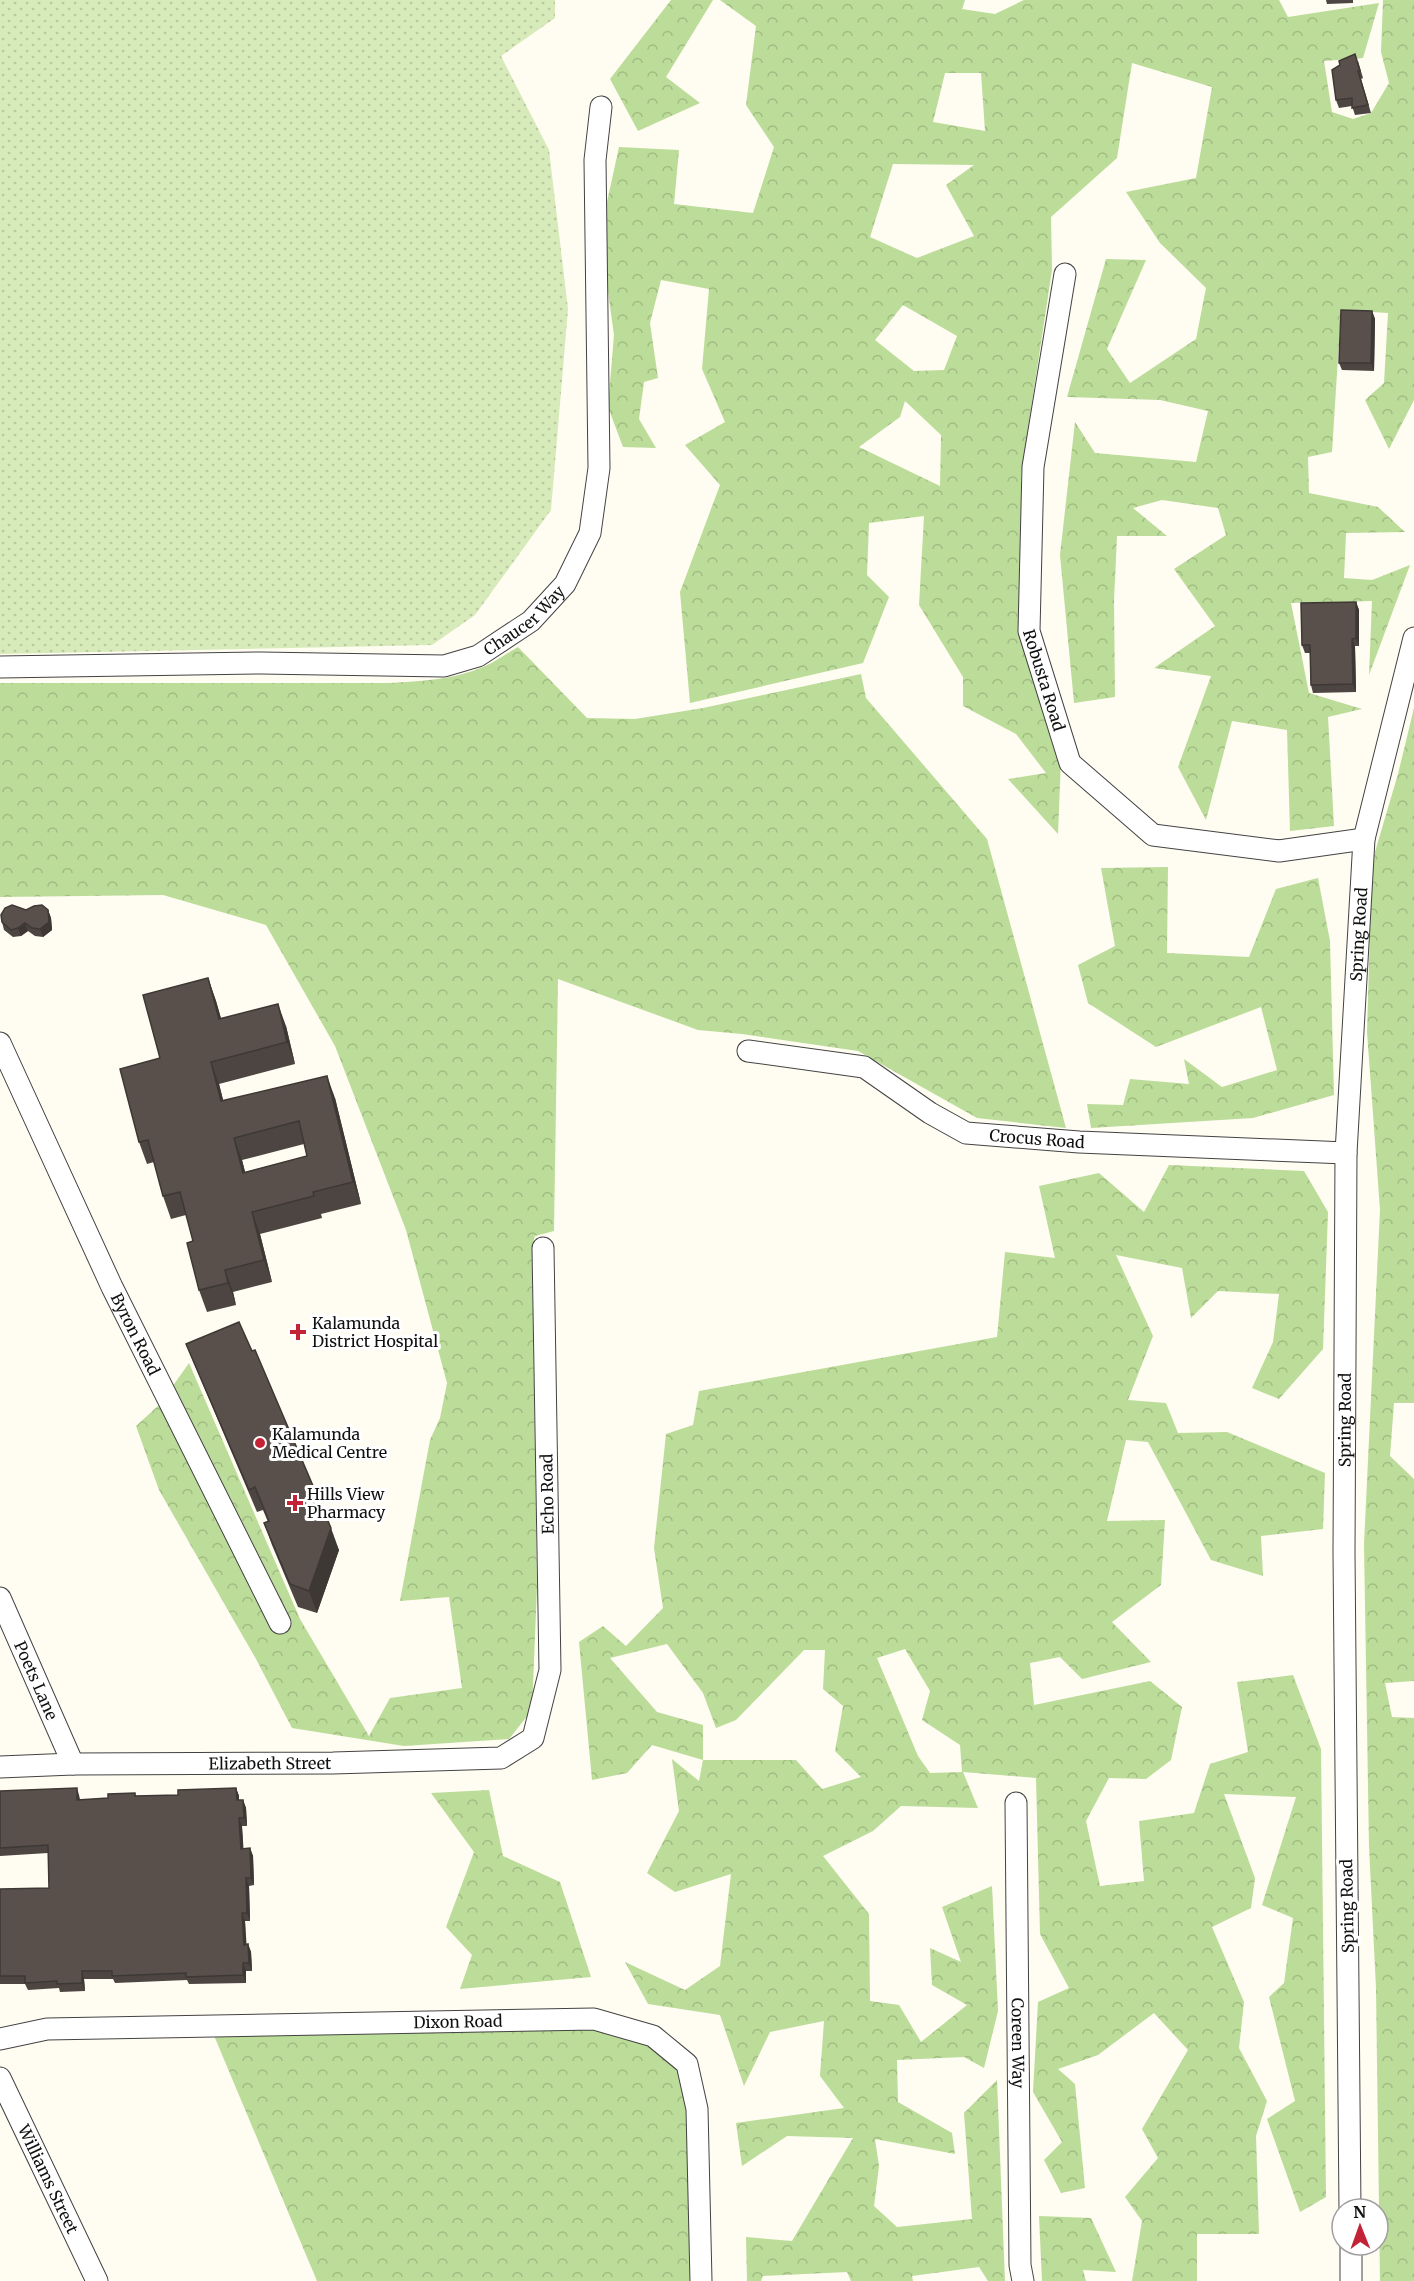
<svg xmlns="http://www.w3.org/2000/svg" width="1414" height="2281" font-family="Merriweather,serif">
	<defs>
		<pattern id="grass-dots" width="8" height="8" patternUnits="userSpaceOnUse" patternTransform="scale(1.5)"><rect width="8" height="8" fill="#d7ebba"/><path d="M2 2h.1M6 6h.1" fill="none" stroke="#b8c89f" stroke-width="1.8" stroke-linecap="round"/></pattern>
		<pattern id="forest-crowns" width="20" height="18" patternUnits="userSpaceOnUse" patternTransform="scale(1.5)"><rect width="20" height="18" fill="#bcdc99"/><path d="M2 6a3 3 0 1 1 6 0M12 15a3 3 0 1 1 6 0" fill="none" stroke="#a1bc83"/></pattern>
	</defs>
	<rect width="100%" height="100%" fill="#fffcf2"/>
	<!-- grass -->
	<path fill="url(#grass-dots)" d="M 0,0 L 555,0 L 555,18 L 501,56 L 549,150 L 568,309 L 551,510 L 475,615 L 432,645 L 0,654 Z"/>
	<!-- forest -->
	<g fill="url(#forest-crowns)" fill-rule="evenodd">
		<path d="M 671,0 L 713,0 L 666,77 L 700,103 L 638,131 L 610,79 Z"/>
		<path d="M 720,0 L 965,0 L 962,9 L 995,14 L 1024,0 L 1279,0 L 1288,17 L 1379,3 L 1363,58 L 1324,61 L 1332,112 L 1353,119 L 1371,113 L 1389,83 L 1381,52 L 1383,0 L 1414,0 L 1414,400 L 1389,449 L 1365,400 L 1384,383 L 1388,313 L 1341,310 L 1332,452 L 1308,457 L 1309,493 L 1378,507 L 1405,532 L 1346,533 L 1344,578 L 1372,580 L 1410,565 L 1369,675 L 1372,601 L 1291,603 L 1309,693 L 1362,709 L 1328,717 L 1334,826 L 1290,831 L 1287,730 L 1232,721 L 1206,820 L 1178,767 L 1211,676 L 1154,668 L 1215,626 L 1174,569 L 1226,535 L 1218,508 L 1162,500 L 1133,508 L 1167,536 L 1117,536 L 1114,601 L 1115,697 L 1074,703 L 1060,555 L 1075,422 L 1095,453 L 1196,462 L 1208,411 L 1160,400 L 1067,397 L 1106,259 L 1146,260 L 1107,349 L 1130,383 L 1196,339 L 1206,288 L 1160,243 L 1126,192 L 1196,178 L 1212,87 L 1132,63 L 1117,158 L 1051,217 L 1052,270 L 1021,475 L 1022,621 L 1061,759 L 1058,834 L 1008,779 L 1046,773 L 1016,734 L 963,706 L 963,677 L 919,605 L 924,516 L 869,523 L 867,575 L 889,597 L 863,663 L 690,703 L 680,592 L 720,485 L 685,445 L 725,422 L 702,369 L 709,289 L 661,280 L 650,323 L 658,378 L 644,382 L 639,419 L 656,448 L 623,447 L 608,407 L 614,335 L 600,234 L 619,147 L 679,150 L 674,204 L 753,213 L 774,147 L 746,105 L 756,26 ZM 945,73 L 981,73 L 985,131 L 933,122 ZM 893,164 L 974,165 L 946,185 L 974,236 L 917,258 L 870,237 ZM 903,305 L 957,336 L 944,370 L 914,371 L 875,340 ZM 905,401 L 941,435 L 940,486 L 859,447 L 900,417 Z"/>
		<path d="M 518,647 L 587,718 L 635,719 L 703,708 L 861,674 L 866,698 L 987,839 L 1066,1128 L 977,1118 L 858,1051 L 742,1034 L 698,1030 L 558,979 L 554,1231 L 535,1236 L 532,1247 L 537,1587 L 532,1710 L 509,1739 L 404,1746 L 292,1728 L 256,1659 L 159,1490 L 136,1426 L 160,1404 L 189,1363 L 300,1619 L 369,1736 L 390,1698 L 462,1688 L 449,1597 L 400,1601 L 430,1440 L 440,1418 L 447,1383 L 406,1230 L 335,1046 L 266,925 L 163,895 L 0,897 L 0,683 L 388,683 C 422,681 454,680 485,666 C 497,661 507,653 518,647 Z"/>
		<path d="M 1414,708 L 1414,1403 L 1394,1403 L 1390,1456 L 1414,1479 L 1414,1681 L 1385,1683 L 1392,1717 L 1414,1718 L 1414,2281 L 1380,2281 L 1376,1988 L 1369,1846 L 1364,1544 L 1380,1210 L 1367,1032 L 1372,862 L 1398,774 Z"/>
		<path d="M 1168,867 L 1167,953 L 1249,957 L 1276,889 L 1318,878 L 1330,941 L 1334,1095 L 1253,1118 L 1091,1128 L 1087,1104 L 1123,1105 L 1130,1079 L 1189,1084 L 1184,1059 L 1222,1087 L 1277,1070 L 1261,1007 L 1156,1047 L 1088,1003 L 1078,965 L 1115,946 L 1101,868 Z"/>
		<path d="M 1169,1165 L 1304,1171 L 1328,1212 L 1323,1349 L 1279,1399 L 1252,1388 L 1273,1342 L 1279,1294 L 1218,1291 L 1191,1318 L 1182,1268 L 1116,1255 L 1153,1336 L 1128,1400 L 1166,1403 L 1178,1433 L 1227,1432 L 1325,1473 L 1323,1529 L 1261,1536 L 1263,1576 L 1211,1560 L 1148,1442 L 1126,1440 L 1107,1521 L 1165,1520 L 1161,1585 L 1112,1622 L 1151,1662 L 1082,1679 L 1060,1657 L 1030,1663 L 1034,1705 L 1150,1681 L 1182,1707 L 1171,1760 L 1146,1779 L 1109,1778 L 1086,1821 L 1100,1886 L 1144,1881 L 1139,1821 L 1194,1813 L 1210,1764 L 1248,1752 L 1237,1682 L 1293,1675 L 1321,1749 L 1326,2197 L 1300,2212 L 1267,2119 L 1295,2101 L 1269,1997 L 1284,1983 L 1293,1918 L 1262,1905 L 1296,1797 L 1224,1794 L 1255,1878 L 1251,1908 L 1212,1927 L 1244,2002 L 1239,2048 L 1267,2101 L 1256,2136 L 1259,2234 L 1197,2234 L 1197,2281 L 1132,2281 L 1142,2221 L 1125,2197 L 1158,2158 L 1142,2129 L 1188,2050 L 1154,2013 L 1098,2055 L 1058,2069 L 1075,2084 L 1085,2188 L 1061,2193 L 1044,2160 L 1062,2142 L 1033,2092 L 1038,2002 L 1069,1988 L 1040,1934 L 1036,1778 L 963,1772 L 978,1808 L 901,1806 L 873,1831 L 823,1856 L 869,1914 L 870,2001 L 899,2005 L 921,2042 L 967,2005 L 932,1985 L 930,1948 L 961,1962 L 942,1907 L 992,1886 L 998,2011 L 984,2068 L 964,2057 L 897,2060 L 898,2102 L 952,2133 L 955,2154 L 875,2139 L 879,2166 L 874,2206 L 897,2227 L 972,2219 L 964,2113 L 997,2080 L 1005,2281 L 988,2281 L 979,2267 L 912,2276 L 913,2281 L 851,2281 L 847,2272 L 763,2276 L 761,2281 L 747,2281 L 746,2237 L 792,2241 L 853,2138 L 787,2136 L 742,2166 L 736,2123 L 844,2108 L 820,2076 L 824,2021 L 770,2032 L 744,2086 L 720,2015 L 648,2004 L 625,1962 L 685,1990 L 720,1966 L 731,1874 L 675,1892 L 647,1873 L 679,1811 L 672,1759 L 699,1781 L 703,1760 L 652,1745 L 627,1773 L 592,1780 L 579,1642 L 603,1626 L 626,1646 L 663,1608 L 654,1548 L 666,1434 L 693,1425 L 699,1391 L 997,1337 L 1005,1252 L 1055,1258 L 1039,1186 L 1099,1173 L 1144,1212 ZM 667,1644 L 703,1693 L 716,1728 L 736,1720 L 804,1650 L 825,1650 L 823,1689 L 843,1706 L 835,1751 L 861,1777 L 822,1789 L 796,1760 L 703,1760 L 703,1725 L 657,1712 L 610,1658 ZM 905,1649 L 930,1691 L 922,1720 L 960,1745 L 962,1772 L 930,1773 L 918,1756 L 877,1658 Z"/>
		<path d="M 489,1790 L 503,1856 L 560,1882 L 591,1977 L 460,1989 L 472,1955 L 446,1927 L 474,1852 L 431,1793 Z"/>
		<path d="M 594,2019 L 687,2064 L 698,2281 L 317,2281 L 210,2026 Z"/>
		<path d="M 1039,2216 L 1091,2218 L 1116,2272 L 1083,2270 L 1086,2281 L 1042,2281 Z"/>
	</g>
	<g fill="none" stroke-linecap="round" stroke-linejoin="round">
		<!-- minor casing -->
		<g stroke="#434343" stroke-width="23">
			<g id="minor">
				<path id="s1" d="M 1065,274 L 1033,467 L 1029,631 L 1070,763 L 1153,835 L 1279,851 L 1364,839"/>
				<path id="s2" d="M 0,667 L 261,663 L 444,666 L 478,656 L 531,621 L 565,584 L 590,533 L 599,468 L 595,160 L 601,107"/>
				<path id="s3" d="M 0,1043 L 112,1287 L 280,1623"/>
				<path id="s4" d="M 748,1051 L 864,1067 L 930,1113 L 966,1133 L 1079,1142 L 1346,1153"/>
				<path id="s5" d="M 0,1598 L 73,1764"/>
				<path id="s6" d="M 0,1767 L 73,1764 L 333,1763 L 501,1758 L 533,1738 L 550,1670 L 543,1248"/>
				<path id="s7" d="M 1016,1803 L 1020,2265 L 1023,2281"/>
				<path id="s8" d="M 0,2039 L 47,2029 L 594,2019 L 653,2036 L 687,2064 L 697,2109 L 701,2281"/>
				<path id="s9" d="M 0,2078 L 97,2281"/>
				<path id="s10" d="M 1350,2209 L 1344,1553 L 1346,1153 L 1364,839 L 1414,638"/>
				<path d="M 1351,2245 L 1351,2281"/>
			</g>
		</g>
		<!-- minor -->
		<use href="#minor" stroke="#fff" stroke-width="21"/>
	</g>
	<!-- wall -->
	<g fill="#4d4541" fill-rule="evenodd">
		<path d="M 1326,0 L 1353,0 L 1353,3 L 1327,4 Z"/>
		<path d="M 1358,61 L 1363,78 L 1361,79 L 1371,113 L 1355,115 L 1352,106 L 1339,108 L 1336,100 Z"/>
		<path d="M 1372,311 L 1375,319 L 1374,371 L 1342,370 L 1339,363 Z"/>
		<path d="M 1356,602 L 1359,610 L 1359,646 L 1355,646 L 1356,692 L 1313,693 L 1311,685 L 1310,653 L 1305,653 L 1302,645 Z"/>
		<path d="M 26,910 L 48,910 L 51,918 L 52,930 L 43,937 L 35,936 L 28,931 L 21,936 L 13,937 L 4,930 L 2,922 Z"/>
		<path d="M 208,978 L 216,1001 L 221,1018 L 286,1026 L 295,1064 L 219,1084 L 223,1100 L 335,1098 L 361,1204 L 321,1214 L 322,1218 L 260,1234 L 272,1282 L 233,1292 L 236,1305 L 207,1312 L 199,1290 L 193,1241 L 186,1215 L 171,1219 L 163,1196 L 154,1162 L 147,1164 L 139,1142 L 160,1058 ZM 304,1144 L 307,1156 L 245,1172 L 242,1160 Z"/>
		<path d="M 186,1344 L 339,1550 L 317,1613 L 298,1607 L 272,1545 L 264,1523 L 268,1522 L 263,1510 L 257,1512 L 195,1366 Z"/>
		<path d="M 236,1788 L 239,1796 L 239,1800 L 243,1800 L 246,1808 L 247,1826 L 242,1826 L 243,1849 L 250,1848 L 253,1856 L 254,1885 L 249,1886 L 250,1921 L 245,1921 L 246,1945 L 248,1944 L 251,1952 L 252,1971 L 246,1971 L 246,1983 L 189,1984 L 187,1980 L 115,1983 L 113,1979 L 84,1979 L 85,1991 L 60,1992 L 59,1988 L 28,1990 L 25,1984 L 0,1984 L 0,1889 L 49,1888 L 48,1853 L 0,1856 L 0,1791 L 79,1795 L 80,1800 L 108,1798 L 135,1793 L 136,1796 L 178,1795 Z"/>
	</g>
	<!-- shaded-wall -->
	<g fill="#3e3835">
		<path d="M 1372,311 L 1375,319 L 1374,371 L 1371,363 Z"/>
		<path d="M 1356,602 L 1359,610 L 1359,646 L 1356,638 Z"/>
		<path d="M 1352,639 L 1355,646 L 1356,692 L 1353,684 Z"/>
		<path d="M 48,910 L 51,918 L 52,930 L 43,937 L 40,929 Z"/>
		<path d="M 25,923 L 28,931 L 21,936 L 18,928 Z"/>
		<path d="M 208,978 L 216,1001 L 227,1041 L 219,1019 Z"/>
		<path d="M 278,1004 L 286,1026 L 295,1064 L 287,1042 Z"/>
		<path d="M 211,1062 L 219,1084 L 229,1123 L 221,1101 Z"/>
		<path d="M 327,1076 L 335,1098 L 361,1204 L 353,1182 Z"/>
		<path d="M 234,1138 L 242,1160 L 251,1195 L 243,1173 Z"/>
		<path d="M 252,1212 L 260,1234 L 272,1282 L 264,1260 Z"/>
		<path d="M 225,1270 L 233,1292 L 236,1305 L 228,1283 Z"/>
		<path d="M 331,1528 L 339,1550 L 317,1613 L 309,1591 Z"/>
		<path d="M 77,1788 L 79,1795 L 80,1807 L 77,1800 Z"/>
		<path d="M 236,1788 L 239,1796 L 239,1808 L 237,1800 Z"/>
		<path d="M 243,1800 L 246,1808 L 247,1826 L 244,1818 Z"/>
		<path d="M 239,1818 L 242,1826 L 244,1856 L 241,1849 Z"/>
		<path d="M 250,1848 L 253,1856 L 254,1885 L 251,1878 Z"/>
		<path d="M 246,1878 L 249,1886 L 250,1921 L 247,1913 Z"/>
		<path d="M 242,1913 L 245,1921 L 247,1952 L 244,1945 Z"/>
		<path d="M 248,1944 L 251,1952 L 252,1971 L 249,1963 Z"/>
		<path d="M 243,1963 L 246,1971 L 246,1983 L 243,1975 Z"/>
		<path d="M 82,1971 L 84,1979 L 85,1991 L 82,1983 Z"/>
	</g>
	<!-- building -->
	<g fill="#59504c" stroke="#3e3835" stroke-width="1.5" fill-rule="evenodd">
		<path d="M 1355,54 L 1360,71 L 1358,71 L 1368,105 L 1352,108 L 1352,98 L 1336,100 L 1332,70 L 1340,65 L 1339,61 Z"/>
		<path d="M 1341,310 L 1372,311 L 1371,363 L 1339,363 Z"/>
		<path d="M 1356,602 L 1356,638 L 1352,639 L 1353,684 L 1311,685 L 1310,645 L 1302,645 L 1301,603 Z"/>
		<path d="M 12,905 L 26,910 L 34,906 L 42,905 L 48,910 L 49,922 L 40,929 L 32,928 L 25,923 L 18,928 L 11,930 L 2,922 L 1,915 L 5,908 Z"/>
		<path d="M 208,978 L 219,1019 L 278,1004 L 287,1042 L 211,1062 L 221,1101 L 327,1076 L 353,1182 L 313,1192 L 314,1196 L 252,1212 L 264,1260 L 225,1270 L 228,1283 L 199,1290 L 187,1243 L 193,1241 L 180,1192 L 163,1196 L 148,1140 L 139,1142 L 120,1069 L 160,1058 L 143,995 ZM 299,1121 L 307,1156 L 243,1173 L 234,1138 Z"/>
		<path d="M 239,1322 L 252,1351 L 255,1350 L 331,1528 L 309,1591 L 290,1584 L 264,1523 L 269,1521 L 255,1487 L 249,1490 L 186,1344 Z"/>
		<path d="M 77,1788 L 77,1800 L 108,1798 L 108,1794 L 135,1793 L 135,1796 L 178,1795 L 178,1790 L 236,1788 L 237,1800 L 243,1800 L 244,1818 L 239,1818 L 241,1849 L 250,1848 L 251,1878 L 246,1878 L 247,1913 L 242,1913 L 244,1945 L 248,1944 L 249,1963 L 243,1963 L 243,1975 L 186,1977 L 186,1973 L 112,1976 L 112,1971 L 82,1971 L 82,1983 L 57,1984 L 57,1981 L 25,1983 L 25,1976 L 0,1976 L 0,1889 L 49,1888 L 48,1845 L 0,1848 L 0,1791 Z"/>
	</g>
	<!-- markers -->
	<g fill="#c42337" stroke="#fff" stroke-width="2">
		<path d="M295 1323h6v6h6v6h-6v6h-6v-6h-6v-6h6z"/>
		<circle cx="260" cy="1443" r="6"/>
		<path d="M292 1494h6v6h6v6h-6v6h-6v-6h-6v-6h6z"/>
	</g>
	<g text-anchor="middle" stroke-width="6" stroke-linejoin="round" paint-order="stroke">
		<!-- street labels -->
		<g font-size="16" fill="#101010" stroke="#fff">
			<text dy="6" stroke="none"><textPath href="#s2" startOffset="538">Chaucer Way</textPath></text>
			<text dy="6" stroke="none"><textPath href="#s1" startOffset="411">Robusta Road</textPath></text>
			<text dy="6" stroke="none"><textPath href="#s10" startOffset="1275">Spring Road</textPath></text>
			<text dy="6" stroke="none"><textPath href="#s4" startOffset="310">Crocus Road</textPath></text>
			<text dy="6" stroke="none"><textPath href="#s3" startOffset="321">Byron Road</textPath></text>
			<text dy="6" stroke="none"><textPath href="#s10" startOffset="789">Spring Road</textPath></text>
			<text transform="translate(547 1494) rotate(-91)" y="6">Echo Road</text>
			<text dy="6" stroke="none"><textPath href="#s5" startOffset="90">Poets Lane</textPath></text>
			<text dy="6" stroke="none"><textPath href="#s6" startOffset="270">Elizabeth Street</textPath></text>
			<text transform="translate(1347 1906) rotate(-91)" y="6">Spring Road</text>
			<text dy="6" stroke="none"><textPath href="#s8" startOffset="459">Dixon Road</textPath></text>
			<text dy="6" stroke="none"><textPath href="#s7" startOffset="240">Coreen Way</textPath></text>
			<text dy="6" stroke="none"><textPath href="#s9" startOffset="112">Williams Street</textPath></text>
		</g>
		<!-- poi labels -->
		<g font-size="16" fill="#101010" stroke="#fff" text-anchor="start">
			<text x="312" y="1329">Kalamunda<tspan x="312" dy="18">District Hospital</tspan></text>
			<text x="272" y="1440">Kalamunda<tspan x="272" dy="18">Medical Centre</tspan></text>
			<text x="307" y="1500">Hills View<tspan x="307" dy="18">Pharmacy</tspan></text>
		</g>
	</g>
	<!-- north arrow -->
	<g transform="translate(1360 2227) rotate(359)"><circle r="28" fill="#ffffff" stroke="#9f9f9f" stroke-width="1.5"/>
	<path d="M0-4.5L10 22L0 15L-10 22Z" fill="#c42337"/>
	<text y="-9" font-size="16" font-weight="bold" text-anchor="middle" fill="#101010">N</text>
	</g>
</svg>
